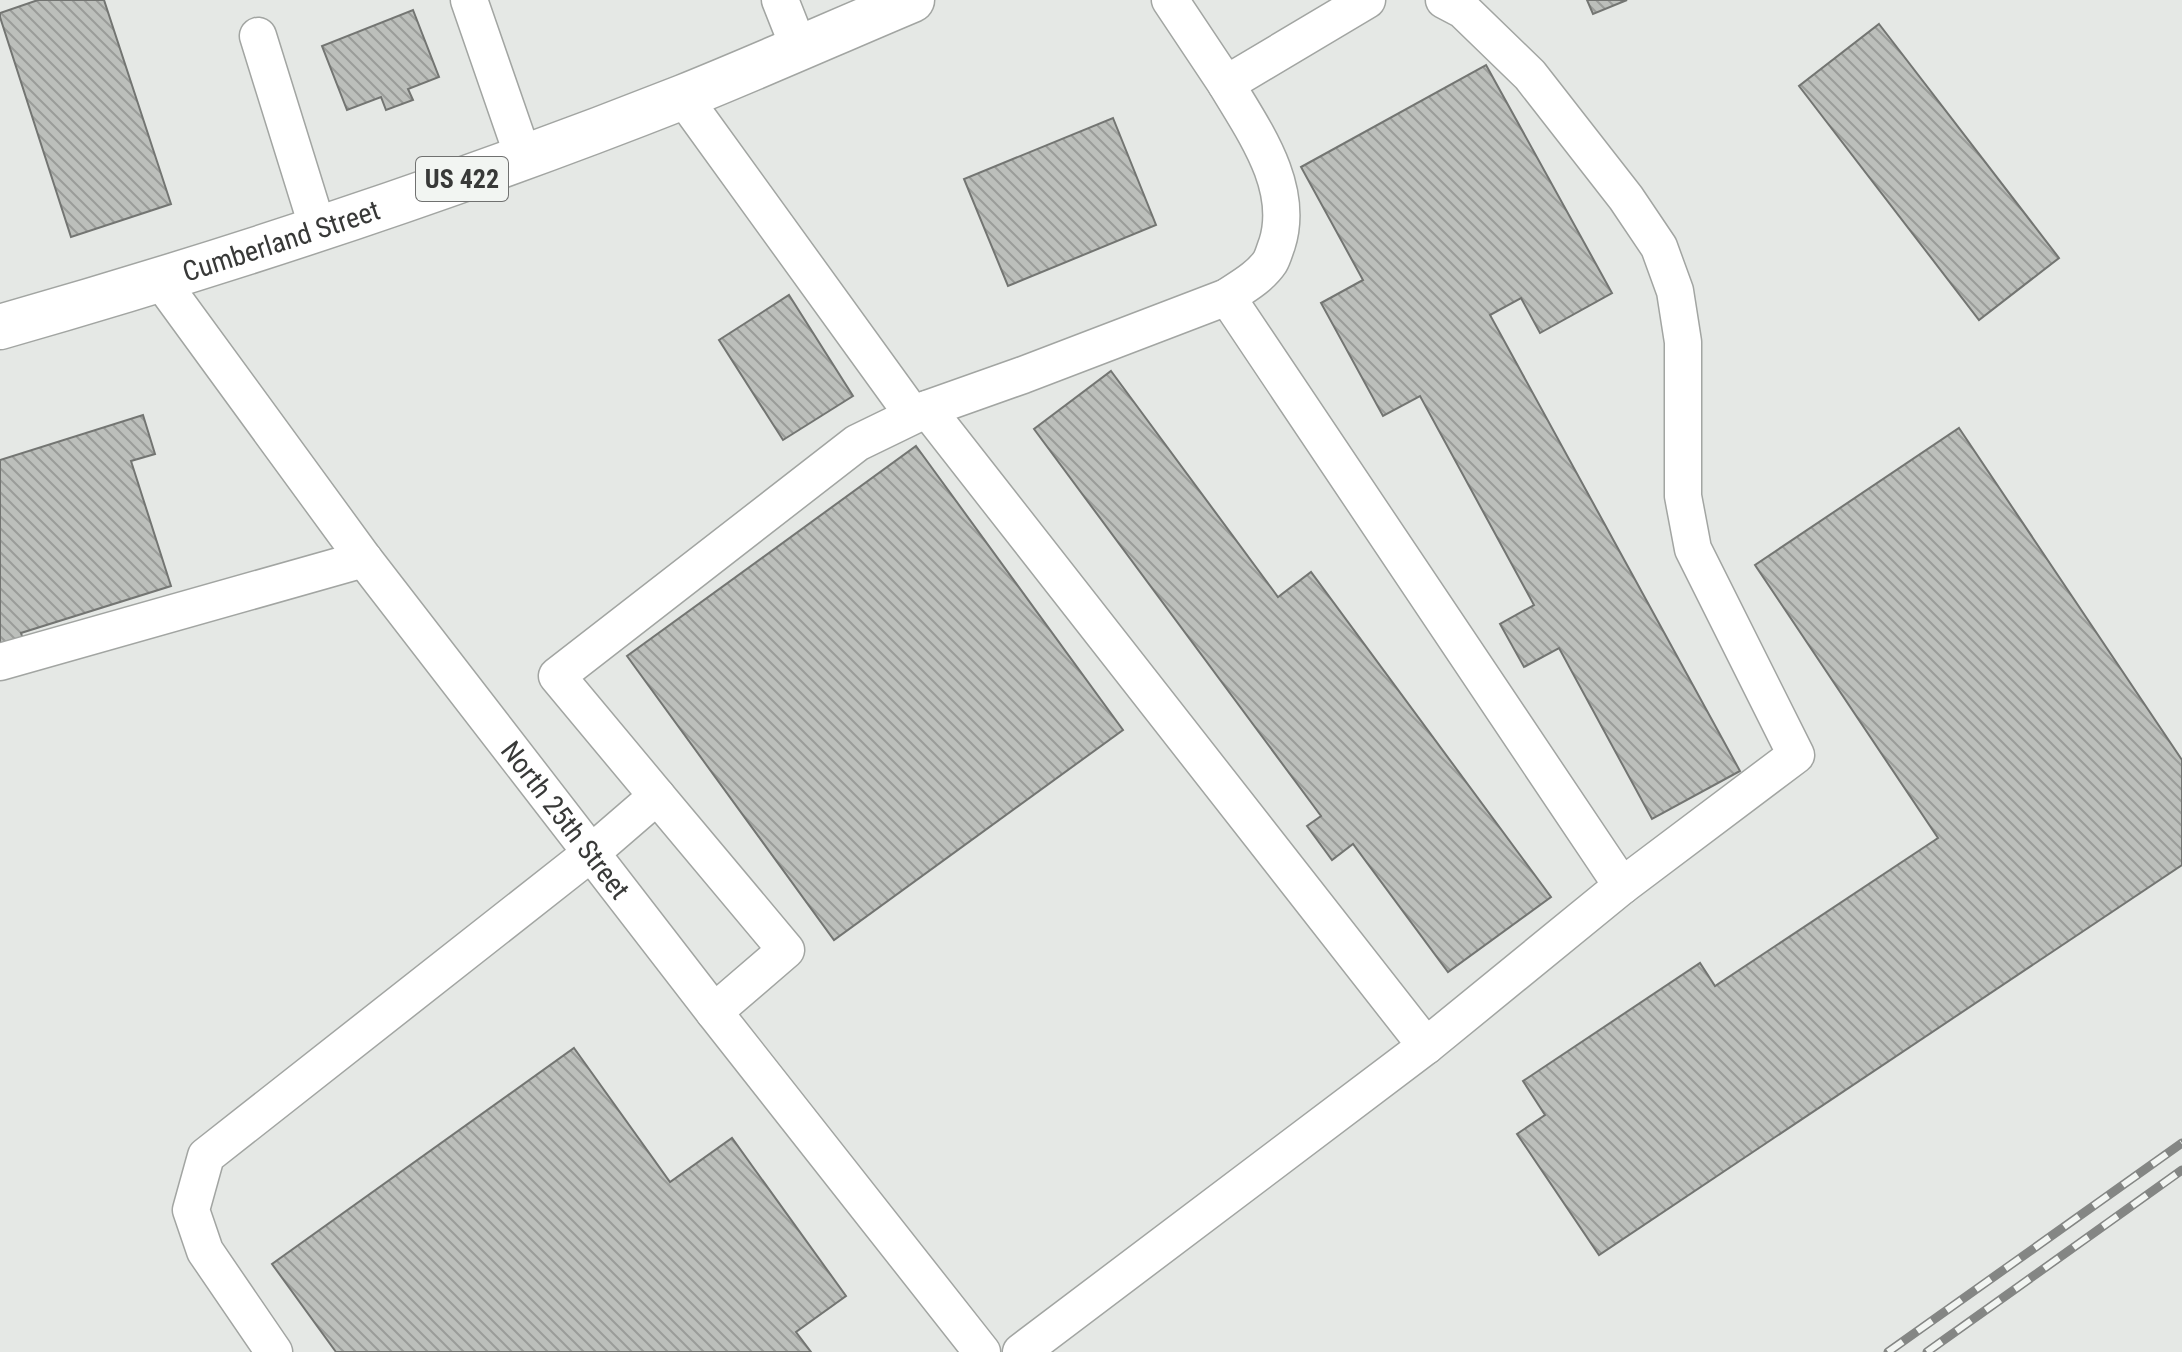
<svg xmlns="http://www.w3.org/2000/svg" width="2182" height="1352" font-family="'Roboto Condensed',sans-serif">
	<defs>
		<pattern id="building-back-hatch" width="6" height="6" patternUnits="userSpaceOnUse" patternTransform="scale(2)"><rect width="6" height="6" fill="#bcbfbb"/><path d="M-1 5l2 2M0 0l6 6M5-1l2 2" fill="none" stroke="#9a9c99"/></pattern>
	</defs>
	<rect width="100%" height="100%" fill="#e5e8e5"/>
	<!-- building -->
	<g fill="url(#building-back-hatch)" stroke="#737572" stroke-width="2">
		<path d="M 38,0 L 104,0 L 171,204 L 71,237 L 0,17 L 0,13 Z"/>
		<path d="M 1587,0 L 1627,0 L 1593,14 Z"/>
		<path d="M 413,10 L 439,77 L 408,89 L 413,100 L 386,110 L 381,97 L 347,110 L 322,46 Z"/>
		<path d="M 1879,24 L 2059,258 L 1979,320 L 1799,86 Z"/>
		<path d="M 1486,65 L 1612,293 L 1540,333 L 1521,298 L 1490,315 L 1740,771 L 1652,819 L 1559,648 L 1524,667 L 1500,624 L 1534,605 L 1420,396 L 1383,416 L 1321,303 L 1363,280 L 1301,167 Z"/>
		<path d="M 1113,118 L 1156,225 L 1008,286 L 964,179 Z"/>
		<path d="M 789,295 L 853,396 L 783,440 L 719,340 Z"/>
		<path d="M 1111,371 L 1278,597 L 1311,572 L 1551,897 L 1448,972 L 1353,844 L 1332,860 L 1307,826 L 1321,816 L 1034,429 Z"/>
		<path d="M 143,415 L 155,454 L 131,461 L 171,586 L 21,633 L 26,648 L 0,656 L 0,460 Z"/>
		<path d="M 1959,428 L 2182,760 L 2182,865 L 1599,1255 L 1517,1134 L 1545,1115 L 1523,1081 L 1700,963 L 1715,986 L 1938,838 L 1755,565 Z"/>
		<path d="M 916,446 L 1123,730 L 834,940 L 627,656 Z"/>
		<path d="M 574,1048 L 670,1182 L 732,1138 L 846,1296 L 796,1332 L 811,1352 L 336,1352 L 272,1264 Z"/>
	</g>
	<g fill="none" stroke-linecap="round" stroke-linejoin="round">
		<!-- minor casing -->
		<g stroke="#a2a5a2" stroke-width="39">
			<g id="minor">
				<path d="M 469,0 L 523,156"/>
				<path d="M 780,0 L 799,48"/>
				<path d="M 1170,0 L 1226,84 L 1367,0"/>
				<path d="M 1444,0 L 1463,10 L 1530,75 L 1626,198 L 1659,247 L 1675,291 L 1683,342 L 1683,496 L 1693,549 L 1796,755 L 1622,886"/>
				<path d="M 258,36 L 318,229"/>
				<path d="M 683,97 L 913,415"/>
				<path id="s1" d="M 161,281 L 364,559 L 714,1012 L 982,1352"/>
				<path d="M 1227,297 L 1622,886 L 1426,1046"/>
				<path d="M 927,409 L 1426,1046 L 1021,1352"/>
				<path d="M 0,662 L 364,559"/>
				<path d="M 657,796 L 786,950 L 714,1012"/>
				<path d="M 274,1352 L 205,1251 L 191,1210 L 206,1156 L 591,853 L 657,796 L 557,676 L 857,443 L 927,409 L 1023,375 L 1227,297 C 1242,287 1260,277 1270,262 C 1273,257 1275,249 1277,244 C 1295,187 1254,131 1226,84"/>
			</g>
		</g>
		<!-- highway casing -->
		<g stroke="#a2a5a2" stroke-width="47">
			<g id="highway">
				<path id="s2" d="M 0,327 C 231,261 460,185 683,97 C 760,66 836,32 912,0"/>
			</g>
		</g>
		<!-- minor -->
		<use href="#minor" stroke="#fff" stroke-width="36"/>
		<!-- highway -->
		<use href="#highway" stroke="#fff" stroke-width="44"/>
		<!-- rail casing -->
		<g stroke="#848684" stroke-width="9">
			<g id="rail">
				<path d="M 1888,1352 L 2182,1143"/>
				<path d="M 1927,1352 L 2182,1170"/>
			</g>
		</g>
		<!-- rail -->
		<use href="#rail" stroke="#f2f5f2" stroke-width="6" stroke-dasharray="18" stroke-linecap="butt"/>
	</g>
	<g text-anchor="middle" stroke-width="8" stroke-linejoin="round" paint-order="stroke">
		<!-- shield labels -->
		<rect fill="#f2f5f2" stroke="#707170" stroke-width="2" x="416" y="157" width="92" height="44" rx="6"/>
		<g font-size="26" font-weight="bold" fill="#383938">
			<text x="462" y="188">US 422</text>
		</g>
		<!-- street labels -->
		<g font-size="28" fill="#383938" stroke="#f2f5f2">
			<text dy="10" stroke="none"><textPath href="#s2" startOffset="294">Cumberland Street</textPath></text>
			<text dy="10" stroke="none"><textPath href="#s1" startOffset="674">North 25th Street</textPath></text>
		</g>
	</g>
</svg>
